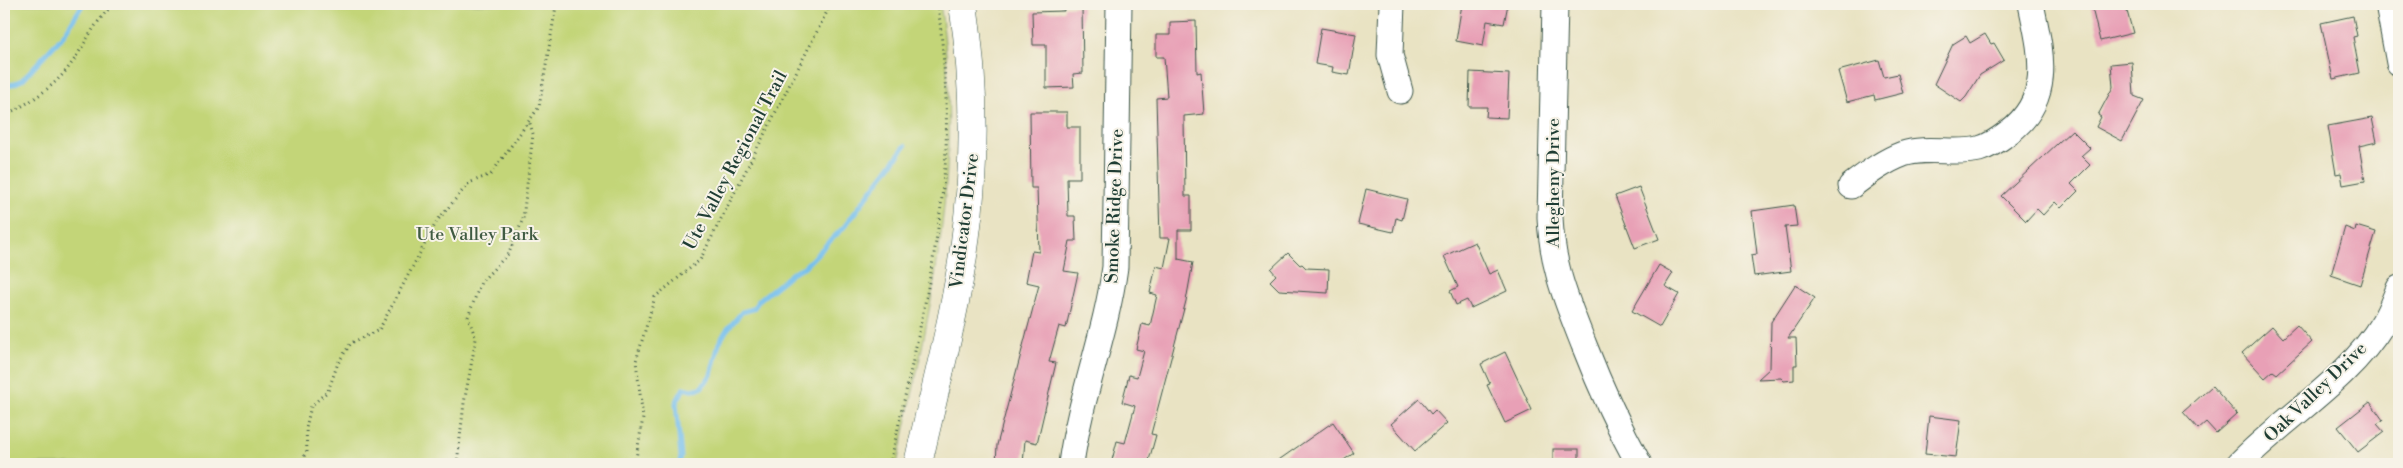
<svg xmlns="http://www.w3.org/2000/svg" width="2403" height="468" font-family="'Libre Bodoni',serif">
	<rect width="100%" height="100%" fill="#f7f3e8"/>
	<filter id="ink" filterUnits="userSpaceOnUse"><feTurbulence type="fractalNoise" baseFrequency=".02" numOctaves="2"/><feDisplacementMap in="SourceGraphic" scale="10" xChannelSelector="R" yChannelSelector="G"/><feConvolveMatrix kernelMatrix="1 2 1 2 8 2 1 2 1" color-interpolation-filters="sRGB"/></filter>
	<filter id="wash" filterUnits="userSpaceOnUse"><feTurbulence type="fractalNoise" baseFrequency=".0096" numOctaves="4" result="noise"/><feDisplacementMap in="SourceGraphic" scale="20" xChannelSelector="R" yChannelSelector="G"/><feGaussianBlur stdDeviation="1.12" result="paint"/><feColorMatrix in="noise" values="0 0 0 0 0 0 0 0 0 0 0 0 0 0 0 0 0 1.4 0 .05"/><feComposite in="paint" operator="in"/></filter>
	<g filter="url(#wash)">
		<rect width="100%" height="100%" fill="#e9e3c3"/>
		<!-- green -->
		<path fill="#c3d578" stroke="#718956" d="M 4,4 L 940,4 C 965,163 931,310 897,464 L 4,464 Z"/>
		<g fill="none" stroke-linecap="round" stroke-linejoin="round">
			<!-- stream -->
			<g stroke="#74bfed" stroke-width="5">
				<path d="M 4,88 L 22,80 L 63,36 L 83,4"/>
				<path d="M 679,464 L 681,457 L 676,403 L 684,388 L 691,390 L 701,388 L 711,375 L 719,343 L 726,331 L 742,312 L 753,309 L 759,300 L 795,271 L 804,267 L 844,227 L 905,146"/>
			</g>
		</g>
		<g id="blocks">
			<!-- building -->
			<g fill="#e8a0b6">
				<path d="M 1462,4 L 1489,6 L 1490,4 L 1508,4 L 1504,24 L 1487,21 L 1483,46 L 1456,41 Z"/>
				<path d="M 2091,4 L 2125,4 L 2133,33 L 2100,41 Z"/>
				<path d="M 1082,6 L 1083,73 L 1073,74 L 1074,87 L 1046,88 L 1046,45 L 1033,45 L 1032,12 L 1064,11 L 1064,7 Z"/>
				<path d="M 2353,16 L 2357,36 L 2353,37 L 2360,73 L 2333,79 L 2321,23 Z"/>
				<path d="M 1196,21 L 1197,73 L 1201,72 L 1204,114 L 1184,116 L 1185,196 L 1191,196 L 1191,230 L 1178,230 L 1178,259 L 1193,262 L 1186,301 L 1151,434 L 1156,435 L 1148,464 L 1111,464 L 1117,441 L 1125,443 L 1135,406 L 1122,402 L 1129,375 L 1137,377 L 1144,351 L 1136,349 L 1142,324 L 1150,326 L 1157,295 L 1150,293 L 1156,266 L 1164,268 L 1170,238 L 1160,238 L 1156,98 L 1167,97 L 1164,57 L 1156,57 L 1156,35 L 1170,35 L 1170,22 Z"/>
				<path d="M 1321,28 L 1356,34 L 1349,75 L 1332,72 L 1333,67 L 1315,64 Z"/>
				<path d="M 1985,34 L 1991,44 L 1994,43 L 2004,60 L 1980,75 L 1966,97 L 1961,102 L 1934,84 L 1953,44 L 1966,36 L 1970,43 Z"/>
				<path d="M 1879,60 L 1884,77 L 1898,74 L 1903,93 L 1875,100 L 1874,95 L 1847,102 L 1838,71 Z"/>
				<path d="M 2132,62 L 2134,96 L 2144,100 L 2122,141 L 2096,127 L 2101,117 L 2098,115 L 2113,87 L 2111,64 Z"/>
				<path d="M 1470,72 L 1509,74 L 1507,118 L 1486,117 L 1487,107 L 1469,107 Z"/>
				<path d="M 1030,112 L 1067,112 L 1067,127 L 1080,127 L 1080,178 L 1067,178 L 1068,216 L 1075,216 L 1076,241 L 1070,241 L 1064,271 L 1078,273 L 1066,328 L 1059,326 L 1049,362 L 1056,363 L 1037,443 L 1025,440 L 1023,464 L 996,464 L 997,445 L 1039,285 L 1026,282 L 1032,251 L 1039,252 L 1037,188 L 1031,188 Z"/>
				<path d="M 2372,118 L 2377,142 L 2359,146 L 2365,181 L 2343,185 L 2341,173 L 2336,174 L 2328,126 Z"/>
				<path d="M 2072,130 L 2090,148 L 2081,156 L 2090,165 L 2071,184 L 2078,191 L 2061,208 L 2055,202 L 2043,215 L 2037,209 L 2026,221 L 2001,196 Z"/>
				<path d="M 1639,187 L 1659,239 L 1635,248 L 1615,196 Z"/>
				<path d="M 1366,189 L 1407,199 L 1402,220 L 1396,218 L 1393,232 L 1358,224 Z"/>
				<path d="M 1794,205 L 1797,226 L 1785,227 L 1791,271 L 1754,276 L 1751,255 L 1757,254 L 1752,211 Z"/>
				<path d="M 2356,226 L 2376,232 L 2360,285 L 2331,275 L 2345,227 L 2355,231 Z"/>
				<path d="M 1475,242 L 1489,274 L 1498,270 L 1507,291 L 1471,308 L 1467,300 L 1456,305 L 1450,291 L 1458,287 L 1444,256 Z"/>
				<path d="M 1288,253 L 1300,265 L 1302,264 L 1306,268 L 1329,269 L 1328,293 L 1279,290 L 1270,281 L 1276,275 L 1271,269 Z"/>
				<path d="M 1659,265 L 1673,273 L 1665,286 L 1679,294 L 1660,327 L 1632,311 Z"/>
				<path d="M 1795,285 L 1815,298 L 1788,338 L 1796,338 L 1797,365 L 1794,365 L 1794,380 L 1784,381 L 1781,378 L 1758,379 L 1770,368 L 1771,322 Z"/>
				<path d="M 2297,325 L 2312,342 L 2277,374 L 2273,371 L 2265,378 L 2242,353 L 2272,326 L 2283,338 Z"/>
				<path d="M 1505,352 L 1532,410 L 1505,423 L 1487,385 L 1490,384 L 1481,364 Z"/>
				<path d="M 2212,386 L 2237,414 L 2216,433 L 2206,422 L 2198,429 L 2183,412 Z"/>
				<path d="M 1419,399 L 1431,414 L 1435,410 L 1447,423 L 1415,451 L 1391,424 Z"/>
				<path d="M 2370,402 L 2383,420 L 2377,424 L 2384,432 L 2358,452 L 2338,427 Z"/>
				<path d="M 1929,416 L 1961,420 L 1956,457 L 1925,454 Z"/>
				<path d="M 1333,422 L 1354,453 L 1338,464 L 1273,464 Z"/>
				<rect x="1553" y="449" width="26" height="15"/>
			</g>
		</g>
	</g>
	<g filter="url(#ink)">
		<use href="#blocks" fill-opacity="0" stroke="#3d5649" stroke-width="1"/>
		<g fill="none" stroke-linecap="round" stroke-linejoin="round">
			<!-- minor casing -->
			<g stroke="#3d5649" stroke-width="27">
				<g id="minor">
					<path d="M 1392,4 L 1390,55 L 1400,91"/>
					<path d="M 1555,4 L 1550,217 C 1552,267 1566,299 1584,345 C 1600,386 1618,426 1639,464"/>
					<path d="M 2388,4 L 2399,63"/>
					<path d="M 1851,186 C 1867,174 1884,161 1903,154 C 1927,146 1955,155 1979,149 C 1990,146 2000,139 2009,132 C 2054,98 2041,52 2031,4"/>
					<path d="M 1071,464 C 1080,397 1106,334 1115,267 L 1119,4"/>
					<path d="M 2239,464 C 2285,416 2348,381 2383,323 C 2390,312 2394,300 2399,288"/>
				</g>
			</g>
			<!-- major casing -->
			<g stroke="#3d5649" stroke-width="29">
				<path id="major" d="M 918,464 C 934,391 955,317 965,242 C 976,162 975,83 963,4"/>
			</g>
			<!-- path -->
			<g stroke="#3d5649" stroke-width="3" stroke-dasharray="1 4" stroke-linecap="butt">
				<path d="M 4,115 C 25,106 48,91 64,73 C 83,51 92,23 114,4"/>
				<path d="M 298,464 L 307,452 L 306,428 L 311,406 L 328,391 L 338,363 L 351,343 L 379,330 L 437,221 L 469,183 L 491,174 L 539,107 L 556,6 L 558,4"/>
				<path d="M 457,464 L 464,403 L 476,339 L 468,317 L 481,282 L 509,253 L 523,219 L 533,134 L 529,120"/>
				<path d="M 635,464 L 643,418 L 636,361 L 655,297 L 700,260 L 831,4"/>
				<path d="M 890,464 C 911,366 937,267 945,166 C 949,112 944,57 938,4"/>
			</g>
			<!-- minor -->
			<use href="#minor" stroke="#fff" stroke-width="25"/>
			<!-- major -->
			<use href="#major" stroke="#fff" stroke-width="28"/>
		</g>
	</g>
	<g text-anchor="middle" stroke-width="4" stroke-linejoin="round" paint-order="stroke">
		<!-- street labels -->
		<g font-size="18" fill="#1f3d34" stroke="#f7f3e8">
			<text transform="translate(735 160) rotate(-62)" y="6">Ute Valley Regional Trail</text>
			<text transform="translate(1553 183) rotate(-90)" y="6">Allegheny Drive</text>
			<text transform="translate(1114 206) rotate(-88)" y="6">Smoke Ridge Drive</text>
			<text transform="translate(964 221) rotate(-83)" y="6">Vindicator Drive</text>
			<text transform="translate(2315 392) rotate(-44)" y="6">Oak Valley Drive</text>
		</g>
		<!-- park labels -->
		<g font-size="18" fill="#405b42" stroke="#f7f3e8">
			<text x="477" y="240">Ute Valley Park</text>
		</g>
	</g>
	<!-- margin -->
	<rect width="2403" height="468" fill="none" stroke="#f7f3e8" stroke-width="20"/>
</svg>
